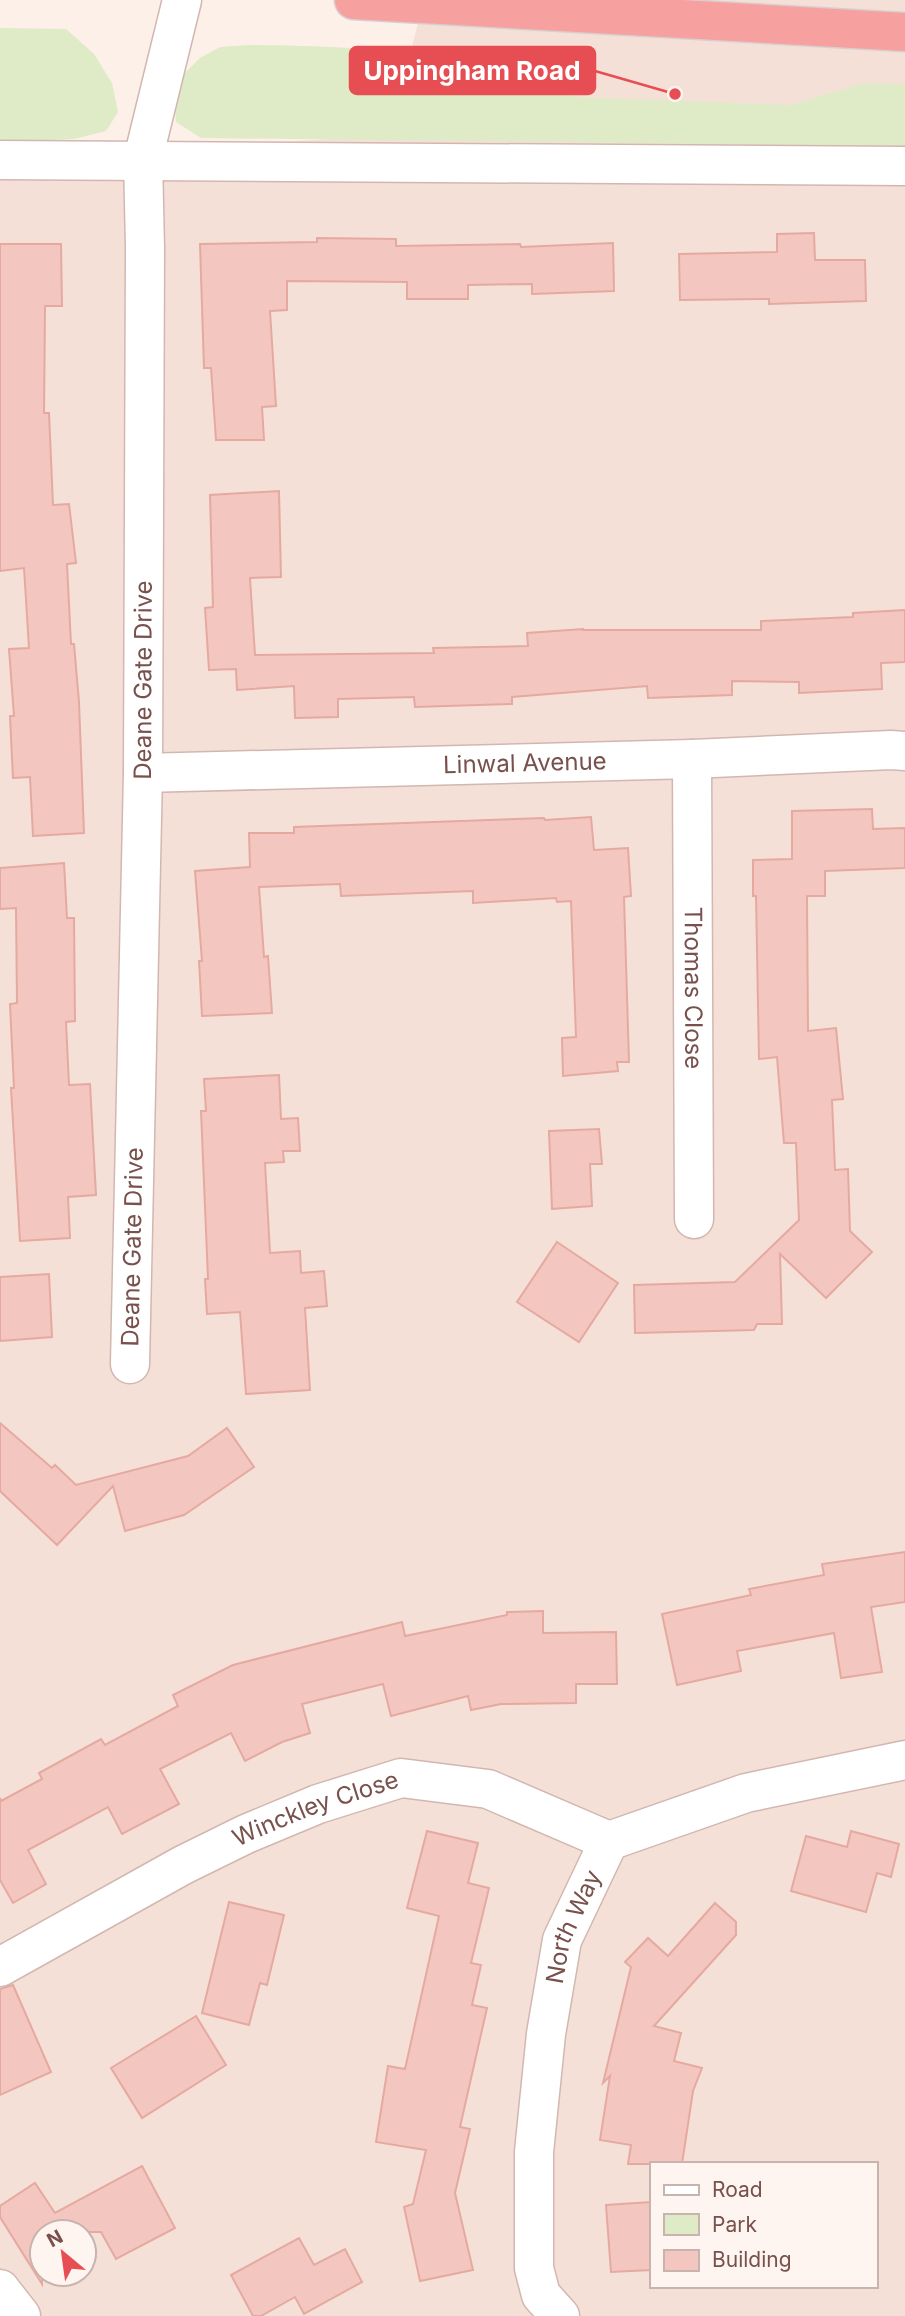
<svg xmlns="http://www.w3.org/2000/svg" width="905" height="2316" font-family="Inter,sans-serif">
	<rect width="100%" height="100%" fill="#fdf0e9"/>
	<!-- residential -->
	<path fill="#f5e0d7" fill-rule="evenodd" d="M 424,0 L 905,0 L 905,2316 L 0,2316 L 0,161 L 389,135 ZM 651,2164 L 875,2164 L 875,2286 L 651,2286 ZM 42,2232 L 84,2232 L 84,2274 L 42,2274 Z"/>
	<!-- green -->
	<g fill="#dfebc6">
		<path d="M 0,28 L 66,29 L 94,54 L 112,83 L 118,112 L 106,131 L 74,139 L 0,142 Z"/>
		<path d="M 249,45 C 338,46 425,51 513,61 L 518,65 L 515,85 L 579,97 L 791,105 L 864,83 L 905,84 L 905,146 L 201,138 L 176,122 L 174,93 L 183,75 L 200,58 L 220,47 Z"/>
	</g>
	<!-- building -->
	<g fill="#f3c7c0" stroke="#e5a9a0" stroke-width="2">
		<path d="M 814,233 L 815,260 L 865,260 L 866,301 L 769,304 L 769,299 L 680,300 L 679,254 L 777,252 L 777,234 Z"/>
		<path d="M 317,238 L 396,239 L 396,246 L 520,244 L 521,247 L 613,243 L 614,291 L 532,294 L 532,284 L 468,285 L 468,299 L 407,299 L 407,282 L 287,281 L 287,310 L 270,311 L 276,406 L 262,407 L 264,440 L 216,440 L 211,368 L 204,368 L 200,244 L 317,242 Z"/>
		<path d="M 0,244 L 61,244 L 62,306 L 45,306 L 44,413 L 49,413 L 53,505 L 69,504 L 76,563 L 67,564 L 71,644 L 74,644 L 79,702 L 84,833 L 33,836 L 30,777 L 13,778 L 10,716 L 14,716 L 9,649 L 29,648 L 24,568 L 0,571 Z"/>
		<path d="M 279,491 L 281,577 L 250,578 L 255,655 L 434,653 L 433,648 L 528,646 L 527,633 L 583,629 L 583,630 L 761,630 L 761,621 L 853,617 L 853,613 L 905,610 L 905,662 L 881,663 L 882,689 L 799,693 L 799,682 L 732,681 L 732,695 L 648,698 L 647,686 L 512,697 L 512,704 L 415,707 L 414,697 L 338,699 L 338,717 L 295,718 L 294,686 L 237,690 L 236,669 L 209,670 L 205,608 L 213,607 L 210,495 Z"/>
		<path d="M 872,809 L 873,829 L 905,828 L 905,868 L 825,871 L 825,896 L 807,896 L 808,1031 L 836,1028 L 843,1099 L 832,1100 L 835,1170 L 848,1169 L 850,1231 L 872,1252 L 826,1298 L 780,1254 L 782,1324 L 757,1324 L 754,1330 L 635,1333 L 634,1285 L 735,1282 L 799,1220 L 796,1143 L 784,1143 L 777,1057 L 759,1059 L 756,896 L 753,896 L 753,860 L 792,859 L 792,811 Z"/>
		<path d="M 591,817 L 594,850 L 628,848 L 631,896 L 624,897 L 629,1062 L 617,1062 L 618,1071 L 563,1076 L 562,1038 L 576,1037 L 571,901 L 557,902 L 556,898 L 473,903 L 473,891 L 341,896 L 340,884 L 259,887 L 264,957 L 268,956 L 272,1013 L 202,1016 L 199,961 L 202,961 L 195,871 L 250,867 L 249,833 L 294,833 L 294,827 L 544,818 L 545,820 Z"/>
		<path d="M 64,863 L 67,918 L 74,918 L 75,1021 L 66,1022 L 69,1085 L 90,1084 L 96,1195 L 68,1197 L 70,1238 L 20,1241 L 11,1088 L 14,1088 L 10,1004 L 17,1003 L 16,908 L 0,909 L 0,868 Z"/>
		<path d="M 279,1075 L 281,1119 L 298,1118 L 300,1151 L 283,1151 L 284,1162 L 265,1163 L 270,1253 L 300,1251 L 301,1273 L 324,1271 L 327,1306 L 305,1308 L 310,1390 L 246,1394 L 240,1312 L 207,1314 L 205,1279 L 208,1279 L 201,1111 L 206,1111 L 204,1079 Z"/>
		<path d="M 599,1129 L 602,1164 L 590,1164 L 592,1206 L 552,1209 L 549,1131 Z"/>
		<path d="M 557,1242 L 618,1283 L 579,1342 L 517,1302 Z"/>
		<path d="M 49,1274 L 52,1337 L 0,1341 L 0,1277 Z"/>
		<path d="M 0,1423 L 52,1468 L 55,1465 L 76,1485 L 188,1456 L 227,1428 L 254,1467 L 184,1515 L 125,1531 L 113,1486 L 57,1545 L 0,1491 Z"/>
		<path d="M 905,1552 L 905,1602 L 871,1607 L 882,1672 L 841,1678 L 834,1633 L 737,1651 L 741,1671 L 677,1685 L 662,1614 L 751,1595 L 749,1589 L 824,1575 L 822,1564 Z"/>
		<path d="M 543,1611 L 543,1633 L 616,1632 L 617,1684 L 576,1684 L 576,1703 L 501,1704 L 471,1710 L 468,1696 L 391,1716 L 383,1684 L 302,1704 L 310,1733 L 282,1742 L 245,1761 L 231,1733 L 160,1769 L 179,1804 L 122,1834 L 108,1807 L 28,1850 L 46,1884 L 13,1903 L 0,1880 L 0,1798 L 1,1801 L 42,1779 L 39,1773 L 101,1739 L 105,1745 L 178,1706 L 173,1695 L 233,1665 L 402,1622 L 405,1636 L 507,1615 L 507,1612 Z"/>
		<path d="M 427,1831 L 478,1843 L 468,1883 L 489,1888 L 471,1963 L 481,1965 L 472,2005 L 487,2008 L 460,2127 L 470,2129 L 455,2193 L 473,2270 L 420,2281 L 404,2207 L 413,2204 L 426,2150 L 376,2142 L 388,2066 L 405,2069 L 439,1916 L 407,1908 Z"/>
		<path d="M 851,1831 L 899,1844 L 891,1877 L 877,1873 L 866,1912 L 791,1891 L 806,1836 L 847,1847 Z"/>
		<path d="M 229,1902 L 284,1915 L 267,1985 L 260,1983 L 249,2025 L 202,2013 Z"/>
		<path d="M 715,1903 L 736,1922 L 736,1935 L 654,2026 L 681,2033 L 674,2061 L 702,2068 L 693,2091 L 682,2164 L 628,2164 L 631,2145 L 600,2140 L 610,2076 L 603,2083 L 631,1967 L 625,1962 L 648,1938 L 668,1956 Z"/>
		<path d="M 13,1985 L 51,2072 L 0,2095 L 0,1989 Z"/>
		<path d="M 196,2016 L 226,2065 L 142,2118 L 111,2068 Z"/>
		<path d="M 142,2166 L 175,2228 L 116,2259 L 101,2232 L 42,2232 L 42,2284 L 0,2217 L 0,2206 L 35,2183 L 55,2213 Z"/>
		<path d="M 651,2202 L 651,2270 L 611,2272 L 606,2205 Z"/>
		<path d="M 299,2238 L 314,2265 L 345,2249 L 362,2282 L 304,2314 L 295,2297 L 261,2316 L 253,2316 L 231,2275 Z"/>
	</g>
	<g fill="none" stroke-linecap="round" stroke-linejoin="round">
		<!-- street casing -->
		<g stroke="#d2b7b0" stroke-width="41">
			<g id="street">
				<path d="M 0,160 L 905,166"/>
				<path id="s1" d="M 692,759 L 694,1219"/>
				<path id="s2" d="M 143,773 L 692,759 L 891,750 L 905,751"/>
				<path id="s3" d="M 130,1364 L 143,773 L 145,248 L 143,159 L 182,0"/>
				<path id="s4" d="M 0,1967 L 183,1865 L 246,1834 L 318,1804 L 401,1778 L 488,1789 L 609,1841"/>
				<path d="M 0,2289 L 21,2316"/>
				<path id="s5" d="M 560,2316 L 541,2295 L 534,2268 L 534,2152 L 546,2034 L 562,1940 L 609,1841 L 746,1793 L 905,1760"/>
			</g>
		</g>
		<!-- highway casing -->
		<g stroke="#d9cecd" stroke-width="41">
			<path id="highway" d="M 354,0 L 905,32"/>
		</g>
		<!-- street -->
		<use href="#street" stroke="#fff" stroke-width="38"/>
		<!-- highway -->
		<use href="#highway" stroke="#f7a0a0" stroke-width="38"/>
	</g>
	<g text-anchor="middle" stroke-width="5" stroke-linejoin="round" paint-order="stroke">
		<!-- street labels -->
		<g font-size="24" fill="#78504c" stroke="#fff5f0">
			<text dy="8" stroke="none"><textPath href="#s3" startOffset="684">Deane Gate Drive</textPath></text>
			<text dy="8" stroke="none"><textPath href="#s2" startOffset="382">Linwal Avenue</textPath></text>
			<text dy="8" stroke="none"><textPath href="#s1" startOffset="229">Thomas Close</textPath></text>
			<text dy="8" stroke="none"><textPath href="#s3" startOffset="117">Deane Gate Drive</textPath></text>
			<text dy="8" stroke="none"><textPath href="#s4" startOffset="354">Winckley Close</textPath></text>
			<text dy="8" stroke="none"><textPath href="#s5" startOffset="402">North Way</textPath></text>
		</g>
	</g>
	<!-- callouts -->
	<path fill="none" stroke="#e74e53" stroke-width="2.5" d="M675 94L595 71"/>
	<circle fill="#e74e53" stroke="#fff5f0" stroke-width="2.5" cx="675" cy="94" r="7"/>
	<rect fill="#e74e53" stroke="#e74e53" stroke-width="2.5" x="350" y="47" width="245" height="47" rx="7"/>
	<g font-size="26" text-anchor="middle" font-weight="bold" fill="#fff">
		<text x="472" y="80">Uppingham Road</text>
	</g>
	<!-- legend -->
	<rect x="650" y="2162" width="228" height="126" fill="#fff5f0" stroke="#c9b3ae" stroke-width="2"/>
	<rect x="664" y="2185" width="35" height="10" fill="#ffffff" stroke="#c9b3ae" stroke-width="2"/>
	<text x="712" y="2197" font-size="21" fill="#78504c">Road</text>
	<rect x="664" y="2214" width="35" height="21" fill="#dfebc6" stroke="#c9b3ae" stroke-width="2"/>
	<text x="712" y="2232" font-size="21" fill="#78504c">Park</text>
	<rect x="664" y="2250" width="35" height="21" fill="#f3c7c0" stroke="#c9b3ae" stroke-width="2"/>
	<text x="712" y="2267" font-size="21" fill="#78504c">Building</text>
	<!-- north arrow -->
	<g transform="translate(63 2253) rotate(331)"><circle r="33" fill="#fff5f0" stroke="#c9b3ae" stroke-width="2"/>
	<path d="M0-5L12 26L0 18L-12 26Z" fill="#e74e53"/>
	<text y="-10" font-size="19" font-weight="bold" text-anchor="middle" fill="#78504c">N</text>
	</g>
</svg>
